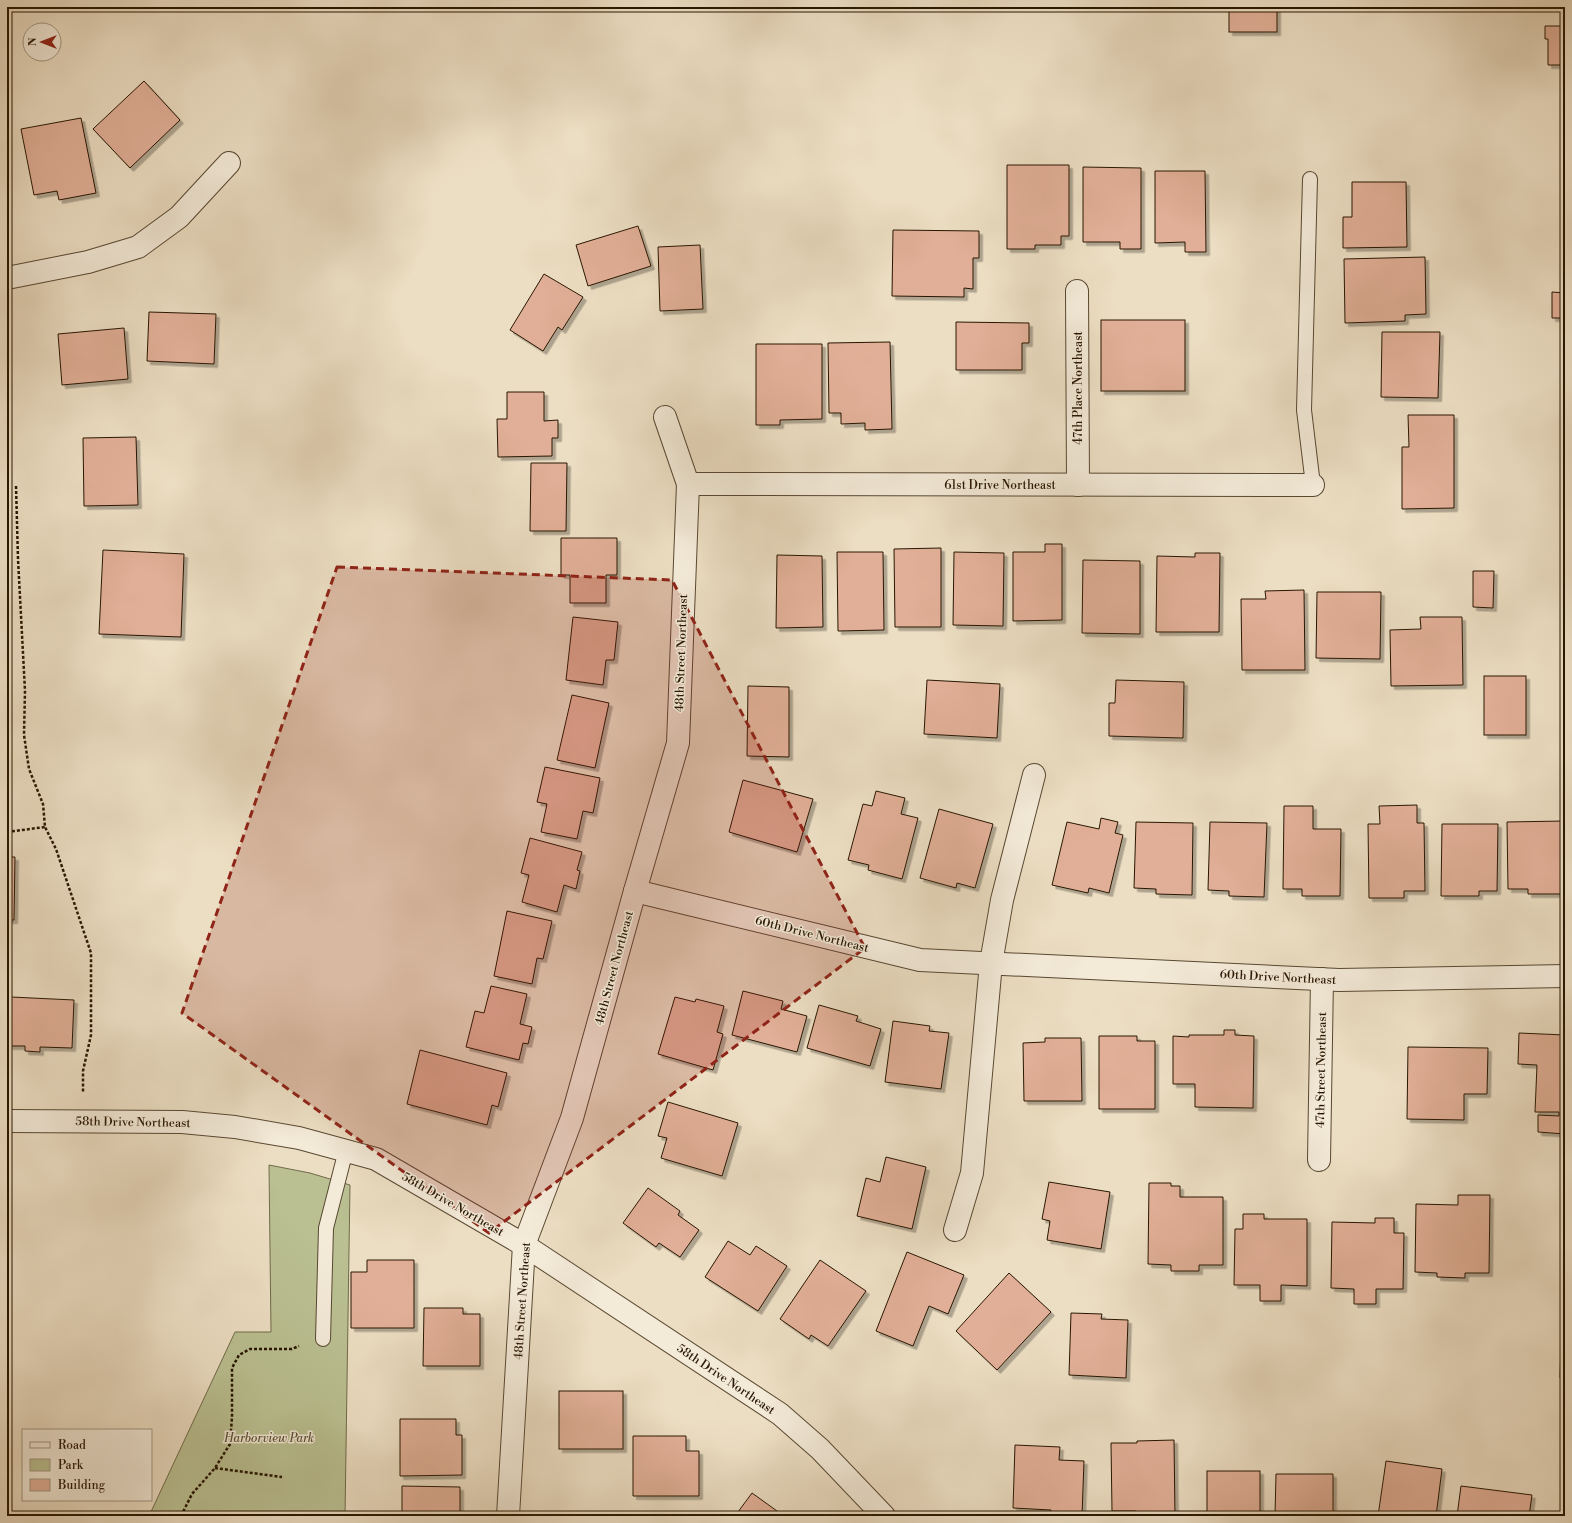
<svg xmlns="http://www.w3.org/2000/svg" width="1572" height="1523" font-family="'Libre Bodoni',serif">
	<defs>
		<filter id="shadow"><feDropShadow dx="3.5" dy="3.5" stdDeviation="0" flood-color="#0004"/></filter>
	</defs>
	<rect width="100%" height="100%" fill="#ecdec3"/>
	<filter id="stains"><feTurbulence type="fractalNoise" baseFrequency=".005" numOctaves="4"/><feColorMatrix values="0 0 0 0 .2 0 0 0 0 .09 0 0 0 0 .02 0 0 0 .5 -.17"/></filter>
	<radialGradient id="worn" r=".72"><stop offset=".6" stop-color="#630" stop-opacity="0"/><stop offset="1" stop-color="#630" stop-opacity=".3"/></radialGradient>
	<!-- green -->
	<path fill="#bac092" stroke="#716b4a" d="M 269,1165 L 310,1173 L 350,1185 L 345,1516 L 149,1516 L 235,1332 L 271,1332 Z"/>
	<!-- building -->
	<g fill="#e1af97" stroke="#281601" filter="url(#shadow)">
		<rect x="1229" y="7" width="48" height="25"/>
		<path d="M 1545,26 L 1565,26 L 1565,127 L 1565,65 L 1548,65 L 1548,39 L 1545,39 Z"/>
		<path d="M 144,81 L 180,120 L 130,168 L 93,129 Z"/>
		<path d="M 81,118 L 96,193 L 59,200 L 57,191 L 34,195 L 21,129 Z"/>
		<path d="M 1007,165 L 1069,165 L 1069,236 L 1061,236 L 1061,245 L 1035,245 L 1035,249 L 1007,249 Z"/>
		<path d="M 1083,167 L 1141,168 L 1141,249 L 1120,249 L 1120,242 L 1083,242 Z"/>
		<path d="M 1155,171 L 1205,171 L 1206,252 L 1185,252 L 1185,242 L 1155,243 Z"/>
		<path d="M 1352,182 L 1406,182 L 1407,247 L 1343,248 L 1343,217 L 1352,217 Z"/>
		<path d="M 638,226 L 651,266 L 588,286 L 576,245 Z"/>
		<path d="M 893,230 L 979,231 L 979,258 L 973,258 L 973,289 L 964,288 L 964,297 L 892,296 Z"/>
		<path d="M 700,245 L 703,309 L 660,311 L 658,247 Z"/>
		<path d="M 1425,257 L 1426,314 L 1405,315 L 1405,321 L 1345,323 L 1344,259 Z"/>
		<path d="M 544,274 L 583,297 L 562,330 L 558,327 L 543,351 L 510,330 Z"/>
		<path d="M 1552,292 L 1565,293 L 1565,318 L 1552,318 Z"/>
		<path d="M 149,312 L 216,314 L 214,364 L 147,361 Z"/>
		<rect x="1101" y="320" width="84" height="71"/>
		<path d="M 956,322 L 1029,323 L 1029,343 L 1022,343 L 1022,370 L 956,370 Z"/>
		<path d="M 124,328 L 128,379 L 62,385 L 58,334 Z"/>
		<path d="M 1382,332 L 1440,332 L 1438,398 L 1381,397 Z"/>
		<path d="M 890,342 L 892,429 L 865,430 L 865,423 L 841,424 L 841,413 L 829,413 L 828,343 Z"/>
		<path d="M 756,344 L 822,344 L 822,419 L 780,420 L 780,425 L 756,425 Z"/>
		<path d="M 507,392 L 544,392 L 544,421 L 558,420 L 558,438 L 552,438 L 552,456 L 498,457 L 497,419 L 507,419 Z"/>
		<path d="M 1408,415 L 1454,415 L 1454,508 L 1402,509 L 1402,447 L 1409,447 Z"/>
		<path d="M 136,437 L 138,505 L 84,506 L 83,438 Z"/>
		<path d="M 531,463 L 567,463 L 566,531 L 530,531 Z"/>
		<path d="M 561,538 L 617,538 L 617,575 L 606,575 L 606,603 L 570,603 L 570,575 L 561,575 Z"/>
		<path d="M 1045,544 L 1062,544 L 1062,620 L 1013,621 L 1013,552 L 1045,552 Z"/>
		<path d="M 941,548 L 941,627 L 895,627 L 894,549 Z"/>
		<path d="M 103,550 L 184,554 L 181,637 L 99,634 Z"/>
		<path d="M 837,552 L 883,552 L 884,630 L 838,631 Z"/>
		<path d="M 954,552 L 1004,553 L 1003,626 L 953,625 Z"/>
		<path d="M 1195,553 L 1220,553 L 1219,632 L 1156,632 L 1157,556 L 1195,557 Z"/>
		<path d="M 777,555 L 822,556 L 823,627 L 776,628 Z"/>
		<path d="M 1083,560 L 1140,561 L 1140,634 L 1082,633 Z"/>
		<path d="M 1473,571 L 1494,571 L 1493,608 L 1473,607 Z"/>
		<path d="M 1304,590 L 1305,670 L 1242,670 L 1241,599 L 1266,599 L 1265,591 Z"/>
		<path d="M 1317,592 L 1381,592 L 1380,659 L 1316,658 Z"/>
		<path d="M 573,617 L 618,622 L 614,660 L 606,660 L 603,685 L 566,680 Z"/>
		<path d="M 1420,617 L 1462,617 L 1463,685 L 1391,686 L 1390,630 L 1421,629 Z"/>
		<rect x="1484" y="676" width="42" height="59"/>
		<path d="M 927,680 L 1000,684 L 997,738 L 924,734 Z"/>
		<path d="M 1116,680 L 1184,682 L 1183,738 L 1109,736 L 1109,703 L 1115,703 Z"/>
		<path d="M 748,686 L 789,687 L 789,757 L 747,756 Z"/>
		<path d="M 572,695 L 609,703 L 595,768 L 557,760 Z"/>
		<path d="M 545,767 L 600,778 L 593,813 L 583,811 L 577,839 L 541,832 L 547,804 L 537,802 Z"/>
		<path d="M 743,780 L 813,799 L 797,852 L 729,832 Z"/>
		<path d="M 876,791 L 905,798 L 901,814 L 918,818 L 902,879 L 868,870 L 869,865 L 848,860 L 863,804 L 872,806 Z"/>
		<path d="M 1417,805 L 1417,823 L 1424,823 L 1425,891 L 1404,891 L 1404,898 L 1369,898 L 1368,824 L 1380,824 L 1379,806 Z"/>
		<path d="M 1284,806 L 1313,806 L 1313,829 L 1341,829 L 1340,896 L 1302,896 L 1302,889 L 1283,889 Z"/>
		<path d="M 939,809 L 993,824 L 975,888 L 957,883 L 956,888 L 920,878 Z"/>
		<path d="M 1101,818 L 1118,822 L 1115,833 L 1123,835 L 1109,893 L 1089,888 L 1088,893 L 1052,885 L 1067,822 L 1099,829 Z"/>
		<path d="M 1564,821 L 1564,894 L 1528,894 L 1528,889 L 1508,889 L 1507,822 Z"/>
		<path d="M 1136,822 L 1193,823 L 1192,895 L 1156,894 L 1156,889 L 1134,888 Z"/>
		<path d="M 1210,822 L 1267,823 L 1264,897 L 1229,896 L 1229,891 L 1208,890 Z"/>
		<path d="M 1442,824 L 1498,824 L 1497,891 L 1479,891 L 1479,896 L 1441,896 Z"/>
		<path d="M 530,838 L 582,852 L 577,870 L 580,871 L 576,889 L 564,885 L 557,912 L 522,902 L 529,875 L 521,873 Z"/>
		<path d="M 7,857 L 15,857 L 14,920 L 7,920 Z"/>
		<path d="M 507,911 L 552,921 L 543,959 L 537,958 L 532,984 L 494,976 Z"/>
		<path d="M 491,986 L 527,994 L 520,1024 L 532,1027 L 528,1044 L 523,1043 L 519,1060 L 466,1047 L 475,1011 L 484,1013 Z"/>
		<path d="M 743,991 L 783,1001 L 781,1009 L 807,1016 L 797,1052 L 732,1035 Z"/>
		<path d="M 11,997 L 74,1000 L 72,1048 L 40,1047 L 40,1052 L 25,1051 L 25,1046 L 9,1046 Z"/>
		<path d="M 675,997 L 695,1002 L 696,999 L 724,1006 L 717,1032 L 723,1034 L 713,1070 L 658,1054 Z"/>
		<path d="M 819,1005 L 858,1016 L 856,1021 L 881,1029 L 870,1066 L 807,1048 Z"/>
		<path d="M 893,1021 L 930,1026 L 929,1031 L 949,1033 L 941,1089 L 885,1082 Z"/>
		<path d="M 1224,1030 L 1235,1030 L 1235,1035 L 1254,1036 L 1253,1108 L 1195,1107 L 1195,1084 L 1173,1084 L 1173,1036 L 1189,1037 L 1189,1035 L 1224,1035 Z"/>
		<path d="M 1519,1033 L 1565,1035 L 1565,1134 L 1538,1132 L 1538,1115 L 1559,1116 L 1559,1112 L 1535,1112 L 1537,1065 L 1518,1064 Z"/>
		<path d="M 1099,1036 L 1137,1036 L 1137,1041 L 1155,1041 L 1155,1109 L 1099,1109 Z"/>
		<path d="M 1045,1038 L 1081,1038 L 1082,1101 L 1024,1101 L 1023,1043 L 1045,1042 Z"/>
		<path d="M 1408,1047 L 1488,1048 L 1487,1094 L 1464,1094 L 1464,1120 L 1407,1119 Z"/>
		<path d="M 420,1050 L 507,1073 L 498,1107 L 492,1105 L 487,1125 L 407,1104 Z"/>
		<path d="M 668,1102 L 738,1123 L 722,1176 L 661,1158 L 667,1138 L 658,1136 Z"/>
		<path d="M 886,1157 L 926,1167 L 912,1229 L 857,1216 L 866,1178 L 880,1182 Z"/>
		<path d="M 1049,1182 L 1110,1192 L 1101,1249 L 1047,1240 L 1050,1221 L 1042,1219 Z"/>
		<path d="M 1149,1183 L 1171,1183 L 1171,1186 L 1180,1186 L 1180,1197 L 1223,1197 L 1223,1265 L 1199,1265 L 1199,1271 L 1171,1271 L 1171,1265 L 1148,1264 Z"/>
		<path d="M 648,1188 L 680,1211 L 678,1215 L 699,1230 L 680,1257 L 659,1243 L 656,1247 L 623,1223 Z"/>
		<path d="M 1458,1195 L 1490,1195 L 1489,1273 L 1465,1273 L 1465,1278 L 1437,1277 L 1437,1273 L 1415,1272 L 1416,1204 L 1458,1205 Z"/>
		<path d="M 1564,1206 L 1565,1206 L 1565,1281 L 1563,1281 Z"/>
		<path d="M 1243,1214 L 1264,1214 L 1264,1219 L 1307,1219 L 1307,1286 L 1281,1285 L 1281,1301 L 1260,1301 L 1260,1285 L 1234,1285 L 1235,1229 L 1243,1229 Z"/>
		<path d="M 1375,1218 L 1394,1218 L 1394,1233 L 1404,1233 L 1403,1289 L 1376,1289 L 1376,1304 L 1354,1304 L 1354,1289 L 1331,1288 L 1332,1222 L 1375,1223 Z"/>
		<path d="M 728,1241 L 750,1255 L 756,1246 L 787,1266 L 758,1311 L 705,1277 Z"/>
		<path d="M 907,1252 L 964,1275 L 948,1314 L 929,1306 L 913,1346 L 876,1331 Z"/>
		<path d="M 367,1260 L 414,1260 L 414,1328 L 351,1328 L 351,1272 L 367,1272 Z"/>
		<path d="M 820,1260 L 866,1291 L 828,1346 L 811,1335 L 809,1339 L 780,1319 Z"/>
		<path d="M 1009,1273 L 1051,1312 L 997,1370 L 956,1331 Z"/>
		<path d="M 1562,1302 L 1565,1302 L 1565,1378 L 1560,1378 Z"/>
		<path d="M 424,1308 L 463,1308 L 463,1314 L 480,1314 L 480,1366 L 423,1366 Z"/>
		<path d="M 1071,1313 L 1102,1314 L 1101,1319 L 1128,1320 L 1126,1378 L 1069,1375 Z"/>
		<rect x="559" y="1391" width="64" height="58"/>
		<path d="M 400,1419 L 456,1419 L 456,1435 L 462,1435 L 462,1475 L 400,1476 Z"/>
		<path d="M 633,1436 L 686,1436 L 686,1451 L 699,1451 L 699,1496 L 633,1496 Z"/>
		<path d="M 1174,1440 L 1175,1516 L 1136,1516 L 1136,1511 L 1112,1511 L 1111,1443 L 1137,1443 L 1137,1441 Z"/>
		<path d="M 1015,1445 L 1060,1447 L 1059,1460 L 1084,1461 L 1082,1516 L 1051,1516 L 1051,1510 L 1013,1508 Z"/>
		<path d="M 1386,1461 L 1442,1469 L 1436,1516 L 1378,1516 Z"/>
		<rect x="1207" y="1471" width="53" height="45"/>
		<path d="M 1276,1474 L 1333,1474 L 1333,1516 L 1275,1516 Z"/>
		<path d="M 402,1486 L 460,1487 L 460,1516 L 402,1516 Z"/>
		<path d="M 1461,1486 L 1532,1495 L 1529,1516 L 1457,1516 Z"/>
		<path d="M 752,1493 L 784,1516 L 735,1516 Z"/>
	</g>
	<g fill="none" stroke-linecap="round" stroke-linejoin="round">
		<!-- service casing -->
		<g stroke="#594832" stroke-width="16">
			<g id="service">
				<path d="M 1310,179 L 1304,410 L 1313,485"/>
				<path d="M 323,1339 L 326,1228 L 346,1150"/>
			</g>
		</g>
		<!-- minor casing -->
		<g stroke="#594832" stroke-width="24">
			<g id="minor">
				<path d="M 7,278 L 88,262 L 138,247 L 179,217 L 229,163"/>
				<path d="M 1077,291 L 1078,485"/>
				<path d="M 688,484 L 1313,485"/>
				<path d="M 635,891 L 920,960 L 1339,980 L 1565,976"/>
				<path d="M 7,1121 L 182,1122 L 235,1127 L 299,1138 L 376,1159 L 524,1245 L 780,1414 L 820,1449 L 884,1516"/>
				<path d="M 1319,1160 L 1322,979"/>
				<path d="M 955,1230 L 972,1173 L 991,963 L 1002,900 L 1034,775"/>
				<path d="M 508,1516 L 524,1245 L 572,1118 L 635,891 L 678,743 L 688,484 L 665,417"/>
			</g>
		</g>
		<!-- path -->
		<g stroke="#281601" stroke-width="2.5" stroke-dasharray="3 2" stroke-linecap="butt">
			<path d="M 16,486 L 18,559 L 25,691 L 24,735 L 29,769 L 43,804 L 45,827 L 56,849 L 91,953 L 91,1035 L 83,1071 L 83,1093"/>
			<path d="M 7,832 L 45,827"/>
			<path d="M 215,1468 L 282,1477"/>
			<path d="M 181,1516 L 192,1494 L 215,1468 L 230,1444 L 232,1417 L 232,1368 L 239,1355 L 250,1349 L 292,1349 L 299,1346"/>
		</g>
		<!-- service -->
		<use href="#service" stroke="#f3ead8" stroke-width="14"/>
		<!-- minor -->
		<use href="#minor" stroke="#f3ead8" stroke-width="22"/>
	</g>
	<!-- marked area -->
	<path fill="#8f2418" fill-opacity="0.2" stroke="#8f2418" stroke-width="3" stroke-dasharray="8 5" stroke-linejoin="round" d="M 337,567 L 672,580 L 865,948 L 489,1233 L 182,1013 Z"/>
	<g text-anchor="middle" stroke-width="3" stroke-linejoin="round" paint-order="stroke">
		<!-- street labels -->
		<g font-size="12" fill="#281601" stroke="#f3ead8">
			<text transform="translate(1078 388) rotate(-90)" y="4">47th Place Northeast</text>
			<text x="1000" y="489">61st Drive Northeast</text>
			<text transform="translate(681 653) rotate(-88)" y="4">48th Street Northeast</text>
			<text transform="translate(812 934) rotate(14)" y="4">60th Drive Northeast</text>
			<text transform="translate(614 968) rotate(-75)" y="4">48th Street Northeast</text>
			<text transform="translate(1278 977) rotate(3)" y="4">60th Drive Northeast</text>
			<text transform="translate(1321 1070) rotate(-89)" y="4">47th Street Northeast</text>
			<text transform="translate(133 1122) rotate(1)" y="4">58th Drive Northeast</text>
			<text transform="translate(453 1204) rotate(30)" y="4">58th Drive Northeast</text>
			<text transform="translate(522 1301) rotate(-86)" y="4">48th Street Northeast</text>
			<text transform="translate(726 1379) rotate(34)" y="4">58th Drive Northeast</text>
		</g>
		<!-- park labels -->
		<g font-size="12" font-style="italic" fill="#5b5234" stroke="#f3ead8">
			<text x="269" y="1442">Harborview Park</text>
		</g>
	</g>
	<!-- margin -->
	<rect width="1572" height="1523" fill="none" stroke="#ecdec3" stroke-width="24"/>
	<rect x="8" y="8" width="1556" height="1507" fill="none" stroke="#281601" stroke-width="2"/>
	<rect x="12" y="12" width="1548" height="1499" fill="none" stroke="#281601"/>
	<!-- legend -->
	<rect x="22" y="1429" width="130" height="72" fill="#f3ead8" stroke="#a29582"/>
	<rect x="30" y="1442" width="20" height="6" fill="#f3ead8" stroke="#a29582"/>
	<text x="58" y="1449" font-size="12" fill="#281601">Road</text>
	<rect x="30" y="1459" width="20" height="12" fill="#bac092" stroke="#a29582"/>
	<text x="58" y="1469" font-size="12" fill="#281601">Park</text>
	<rect x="30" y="1479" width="20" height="12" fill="#e1af97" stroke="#a29582"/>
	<text x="58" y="1489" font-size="12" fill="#281601">Building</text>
	<!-- north arrow -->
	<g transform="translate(42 42) rotate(270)"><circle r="19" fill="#f3ead8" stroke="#a29582"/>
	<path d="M0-3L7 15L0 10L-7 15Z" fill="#8f2418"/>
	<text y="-6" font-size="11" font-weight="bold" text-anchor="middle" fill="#281601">N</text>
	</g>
	<rect width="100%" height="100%" filter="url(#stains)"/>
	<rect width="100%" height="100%" fill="url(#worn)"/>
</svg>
